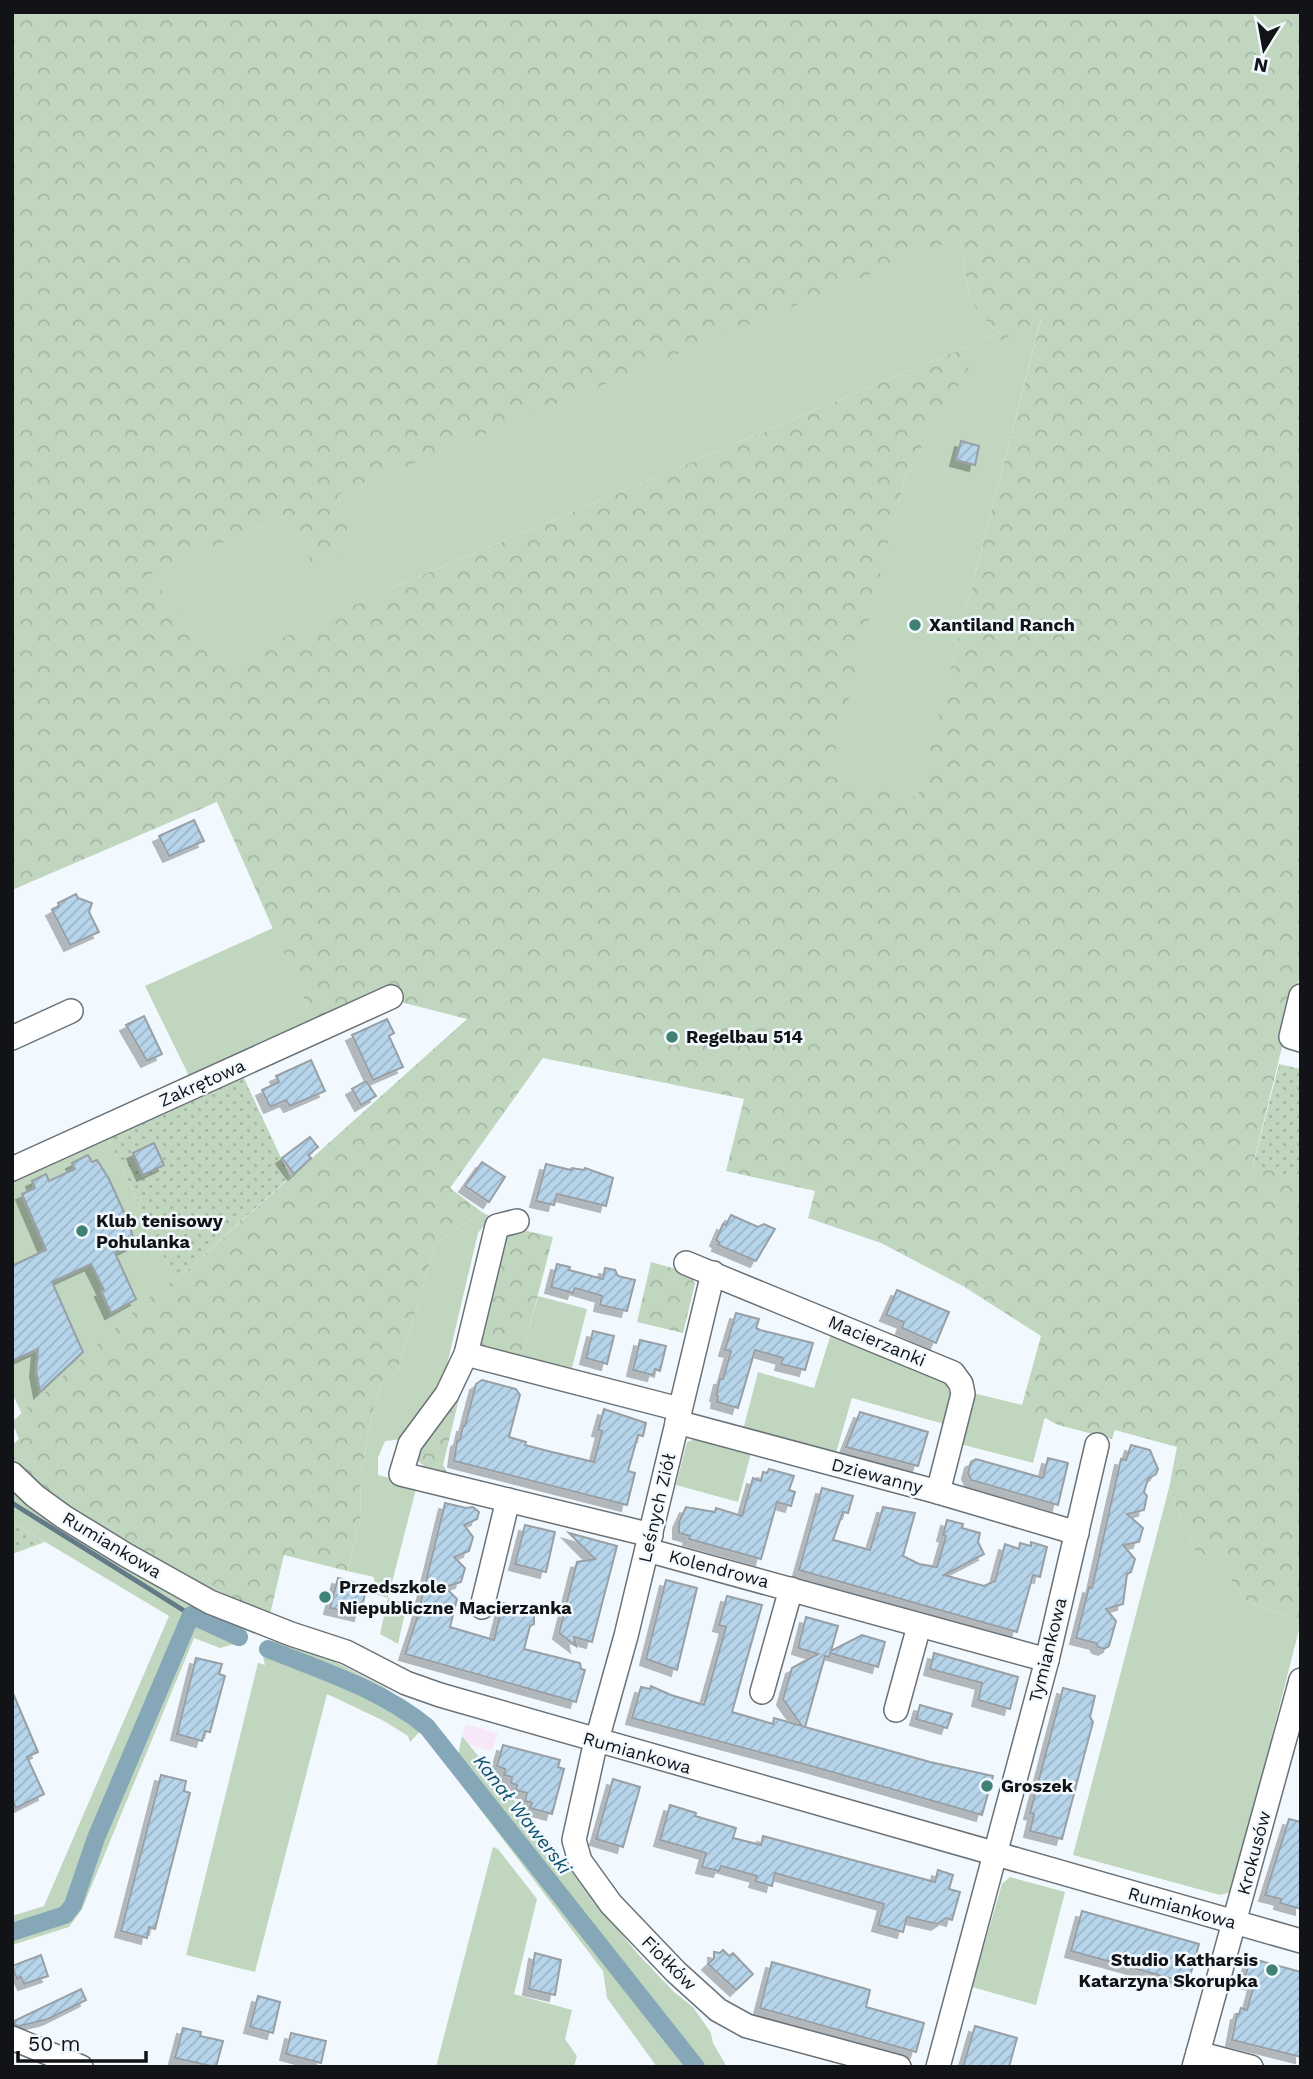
<svg xmlns="http://www.w3.org/2000/svg" width="1313" height="2079" font-family="'Work Sans',sans-serif">
	<defs>
		<pattern id="forest-crowns" width="20" height="18" patternUnits="userSpaceOnUse" patternTransform="scale(1.75)"><rect width="20" height="18" fill="#c0d6bf"/><path d="M2 6a3 3 0 1 1 6 0M12 15a3 3 0 1 1 6 0" fill="none" stroke="#a4b7a3"/></pattern>
		<pattern id="garden-dots" width="8" height="8" patternUnits="userSpaceOnUse" patternTransform="scale(1.75)"><rect width="8" height="8" fill="#c0d6bf"/><path d="M2 2h.1M6 6h.1" fill="none" stroke="#a4b7a3" stroke-width="1.8" stroke-linecap="round"/></pattern>
		<pattern id="building-hatch" width="6" height="6" patternUnits="userSpaceOnUse" patternTransform="scale(1.75)"><rect width="6" height="6" fill="#b6d4ea"/><path d="M-1 1l2-2M0 6l6-6M5 7l2-2" fill="none" stroke="#9bb5c8"/></pattern>
		<filter id="shadow"><feDropShadow dx="-6" dy="6" stdDeviation="0" flood-color="#0004"/></filter>
	</defs>
	<rect width="100%" height="100%" fill="#f2f9fe"/>
	<!-- industrial -->
	<path fill="#f8e7f9" d="M 466,1724 L 498,1733 L 492,1751 L 470,1745 L 462,1736 Z"/>
	<!-- grass -->
	<g fill="#c0d6bf">
		<path d="M 960,236 L 970,299 L 981,316 L 999,333 L 396,586 L 223,666 L 148,575 L 289,514 L 352,551 L 338,495 Z"/>
		<path d="M 1041,319 L 917,799 L 828,776 L 906,474 L 979,350 Z"/>
		<path d="M 273,928 L 315,1024 L 191,1080 L 145,986 Z"/>
		<path d="M 107,1136 L 175,1281 L 163,1285 L 22,1414 L 12,1393 L 12,1181 Z"/>
		<path d="M 482,1212 L 491,1217 L 478,1233 L 442,1386 L 402,1439 L 385,1441 L 378,1458 L 378,1475 L 417,1485 L 388,1598 L 407,1604 L 398,1644 L 380,1634 L 388,1598 L 375,1594 L 374,1577 L 347,1571 L 360,1521 L 361,1472 L 373,1410 L 382,1383 L 397,1373 L 436,1243 Z"/>
		<path d="M 538,1296 L 587,1309 L 572,1368 L 522,1356 Z"/>
		<path d="M 831,1334 L 946,1384 L 951,1395 L 944,1424 L 852,1398 L 835,1456 L 743,1430 L 758,1372 L 814,1388 Z"/>
		<path d="M 973,1393 L 1022,1405 L 1045,1417 L 1033,1463 L 960,1444 Z"/>
		<path d="M 698,1438 L 751,1453 L 738,1502 L 676,1485 L 687,1442 Z"/>
		<path d="M 12,1484 L 236,1622 L 241,1633 L 238,1643 L 220,1648 L 194,1638 L 82,1909 L 69,1927 L 12,1945 L 12,1916 L 44,1906 L 169,1616 L 12,1522 Z"/>
		<path d="M 1169,1488 L 1194,1550 L 1220,1565 L 1247,1601 L 1301,1622 L 1232,1892 L 1220,1895 L 1073,1855 Z"/>
		<path d="M 278,1641 L 326,1657 L 384,1687 L 429,1722 L 410,1742 L 408,1736 L 384,1721 L 327,1694 L 255,1972 L 186,1955 L 258,1663 L 265,1665 L 262,1652 L 266,1644 Z"/>
		<path d="M 462,1736 L 637,1953 L 674,1992 L 693,2007 L 711,2033 L 713,2043 L 727,2067 L 657,2067 L 607,1998 L 603,1971 L 454,1775 Z"/>
		<path d="M 493,1847 L 498,1849 L 537,1899 L 514,1994 L 572,2010 L 565,2039 L 577,2056 L 574,2067 L 436,2067 Z"/>
		<path d="M 1010,1877 L 1065,1892 L 1036,2005 L 972,1987 L 1002,1884 Z"/>
	</g>
	<!-- forest -->
	<g fill="url(#forest-crowns)" fill-rule="evenodd">
		<path d="M 12,12 L 1301,12 L 1301,970 L 1253,1165 L 1301,1178 L 1301,1622 L 1247,1601 L 1220,1565 L 1194,1550 L 1169,1488 L 1177,1447 L 1115,1430 L 1112,1439 L 1058,1425 L 1022,1405 L 1041,1336 L 963,1286 L 881,1243 L 808,1218 L 815,1191 L 726,1171 L 744,1099 L 543,1058 L 450,1188 L 482,1212 L 436,1243 L 397,1373 L 382,1383 L 373,1410 L 361,1472 L 360,1521 L 347,1571 L 284,1555 L 269,1619 C 203,1589 143,1558 83,1517 C 56,1498 35,1484 12,1459 L 12,1445 L 19,1439 L 12,1422 L 163,1285 L 175,1281 L 467,1019 L 377,996 L 315,1024 L 217,802 L 12,890 ZM 960,237 L 970,299 L 981,316 L 999,333 L 396,586 L 224,665 L 149,575 L 289,514 L 312,564 L 353,551 L 338,495 ZM 1041,320 L 917,798 L 829,776 L 906,474 L 979,351 Z"/>
		<path d="M 515,1228 L 553,1237 L 522,1356 L 481,1345 L 474,1336 L 498,1244 Z"/>
		<path d="M 651,1262 L 690,1273 L 695,1284 L 683,1333 L 637,1322 Z"/>
		<path d="M 463,1382 L 443,1465 L 448,1474 L 426,1468 L 415,1458 L 422,1435 Z"/>
	</g>
	<!-- garden -->
	<g fill="url(#garden-dots)">
		<path d="M 1279,1064 L 1301,1069 L 1301,1178 L 1253,1166 Z"/>
		<path d="M 242,1074 L 290,1177 L 175,1281 L 107,1136 Z"/>
		<path d="M 12,1522 L 45,1542 L 12,1554 Z"/>
	</g>
	<g fill="none" stroke-linecap="round" stroke-linejoin="round">
		<!-- stream -->
		<path stroke="#627b87" stroke-width="5" d="M 12,1503 L 191,1615"/>
		<!-- canal -->
		<g stroke="#85a7b8" stroke-width="18">
			<path d="M 268,1649 C 322,1671 381,1689 427,1727 L 696,2067"/>
			<path d="M 12,1932 L 65,1915 L 73,1905 L 96,1838 L 191,1615 L 239,1637"/>
		</g>
	</g>
	<!-- building -->
	<g fill="url(#building-hatch)" stroke="#98a0a6" stroke-width="2" filter="url(#shadow)">
		<path d="M 961,441 L 979,446 L 975,465 L 956,460 Z"/>
		<path d="M 194,820 L 204,841 L 169,856 L 159,836 Z"/>
		<path d="M 76,894 L 78,898 L 92,903 L 89,912 L 99,932 L 70,945 L 52,910 L 59,906 L 58,903 Z"/>
		<path d="M 144,1016 L 162,1054 L 147,1061 L 126,1025 Z"/>
		<path d="M 387,1019 L 394,1033 L 389,1036 L 403,1067 L 373,1080 L 352,1035 Z"/>
		<path d="M 311,1060 L 325,1091 L 290,1106 L 286,1100 L 270,1107 L 262,1090 L 279,1082 L 276,1076 Z"/>
		<path d="M 366,1081 L 376,1096 L 361,1105 L 352,1089 Z"/>
		<path d="M 310,1137 L 318,1147 L 308,1155 L 311,1158 L 294,1174 L 282,1158 Z"/>
		<path d="M 154,1143 L 164,1165 L 143,1175 L 133,1153 Z"/>
		<path d="M 88,1155 L 92,1162 L 97,1160 L 109,1179 L 128,1221 L 135,1243 L 115,1253 L 136,1299 L 111,1313 L 101,1291 L 104,1290 L 91,1264 L 52,1282 L 83,1352 L 40,1392 L 36,1371 L 38,1349 L 12,1361 L 12,1266 L 46,1250 L 22,1194 L 35,1188 L 32,1181 L 46,1174 L 49,1181 L 75,1169 L 72,1163 Z"/>
		<path d="M 482,1162 L 505,1177 L 489,1202 L 465,1186 Z"/>
		<path d="M 546,1164 L 571,1170 L 572,1168 L 584,1170 L 585,1168 L 613,1178 L 606,1206 L 557,1194 L 554,1205 L 536,1201 Z"/>
		<path d="M 731,1215 L 758,1227 L 764,1224 L 775,1229 L 756,1261 L 718,1245 L 719,1242 L 716,1240 L 723,1224 L 726,1225 Z"/>
		<path d="M 557,1264 L 570,1267 L 569,1270 L 603,1279 L 605,1268 L 615,1270 L 618,1276 L 635,1280 L 627,1311 L 600,1305 L 602,1296 L 575,1288 L 573,1293 L 551,1287 Z"/>
		<path d="M 897,1290 L 949,1312 L 936,1343 L 902,1328 L 904,1322 L 886,1315 Z"/>
		<path d="M 736,1313 L 759,1319 L 756,1328 L 760,1330 L 813,1343 L 805,1370 L 781,1364 L 783,1358 L 755,1350 L 738,1408 L 717,1402 L 718,1396 L 716,1395 L 720,1379 L 723,1379 L 731,1351 L 725,1350 Z"/>
		<path d="M 593,1331 L 614,1336 L 607,1364 L 586,1358 Z"/>
		<path d="M 640,1340 L 666,1346 L 660,1371 L 655,1369 L 653,1375 L 633,1370 Z"/>
		<path d="M 482,1380 L 516,1389 L 520,1395 L 509,1437 L 526,1442 L 525,1445 L 548,1451 L 594,1462 L 602,1431 L 598,1430 L 604,1409 L 646,1423 L 643,1436 L 638,1435 L 628,1471 L 635,1473 L 627,1505 L 454,1461 L 457,1441 L 460,1439 L 463,1426 L 465,1426 L 476,1384 Z"/>
		<path d="M 860,1412 L 928,1432 L 918,1466 L 846,1447 Z"/>
		<path d="M 1131,1445 L 1150,1450 L 1158,1469 L 1156,1474 L 1148,1479 L 1144,1492 L 1147,1496 L 1144,1510 L 1127,1514 L 1143,1528 L 1139,1542 L 1123,1545 L 1135,1559 L 1131,1572 L 1127,1574 L 1123,1604 L 1106,1609 L 1116,1621 L 1109,1646 L 1104,1649 L 1098,1647 L 1096,1643 L 1076,1638 L 1089,1587 L 1092,1588 L 1121,1459 L 1126,1460 Z"/>
		<path d="M 1048,1458 L 1068,1463 L 1058,1505 L 971,1480 L 968,1473 L 971,1462 L 976,1459 L 1043,1478 Z"/>
		<path d="M 769,1469 L 794,1476 L 789,1490 L 795,1492 L 791,1506 L 777,1502 L 761,1559 L 689,1539 L 690,1536 L 679,1533 L 679,1522 L 686,1507 L 715,1512 L 716,1508 L 742,1516 L 753,1478 L 761,1481 L 763,1472 L 767,1473 Z"/>
		<path d="M 822,1488 L 853,1496 L 848,1513 L 843,1512 L 833,1540 L 841,1542 L 870,1550 L 883,1507 L 915,1513 L 903,1556 L 919,1564 L 937,1567 L 946,1536 L 943,1535 L 947,1520 L 963,1524 L 962,1528 L 980,1533 L 978,1542 L 984,1554 L 944,1575 L 984,1586 L 995,1581 L 1005,1544 L 1019,1549 L 1020,1543 L 1031,1546 L 1031,1542 L 1047,1547 L 1040,1577 L 1033,1575 L 1017,1632 L 799,1570 Z"/>
		<path d="M 445,1503 L 466,1508 L 473,1507 L 479,1512 L 477,1519 L 464,1525 L 473,1537 L 469,1551 L 454,1557 L 465,1568 L 461,1582 L 445,1587 L 457,1599 L 450,1627 L 494,1640 L 503,1603 L 534,1611 L 534,1624 L 530,1626 L 524,1649 L 580,1663 L 581,1669 L 585,1670 L 576,1702 L 405,1654 L 417,1618 Z"/>
		<path d="M 525,1525 L 555,1532 L 546,1572 L 515,1564 Z"/>
		<path d="M 569,1533 L 617,1546 L 592,1642 L 574,1637 L 576,1646 L 559,1633 L 577,1562 L 595,1559 Z"/>
		<path d="M 338,1578 L 367,1586 L 360,1615 L 330,1608 Z"/>
		<path d="M 666,1580 L 697,1588 L 677,1670 L 646,1659 Z"/>
		<path d="M 727,1596 L 762,1605 L 732,1712 L 773,1724 L 774,1718 L 802,1726 L 783,1699 L 792,1668 L 818,1654 L 798,1648 L 806,1617 L 838,1626 L 831,1651 L 862,1635 L 885,1642 L 878,1667 L 830,1653 L 829,1657 L 825,1656 L 805,1727 L 930,1762 L 993,1776 L 982,1815 L 811,1766 L 632,1718 L 641,1687 L 650,1689 L 651,1686 L 671,1695 L 704,1705 L 726,1627 L 719,1625 Z"/>
		<path d="M 934,1653 L 1018,1677 L 1010,1709 L 978,1700 L 982,1683 L 930,1669 Z"/>
		<path d="M 196,1658 L 222,1664 L 219,1674 L 225,1676 L 210,1732 L 205,1731 L 202,1741 L 177,1734 Z"/>
		<path d="M 1063,1688 L 1095,1696 L 1090,1717 L 1093,1722 L 1062,1839 L 1030,1831 L 1034,1814 L 1030,1813 Z"/>
		<path d="M 12,1691 L 38,1752 L 27,1757 L 44,1794 L 16,1808 L 12,1800 Z"/>
		<path d="M 920,1705 L 952,1714 L 947,1728 L 916,1719 Z"/>
		<path d="M 503,1745 L 560,1760 L 558,1767 L 564,1769 L 552,1814 L 530,1808 L 532,1803 L 525,1801 L 527,1793 L 516,1790 L 517,1785 L 511,1783 L 512,1777 L 504,1775 L 505,1769 L 497,1766 Z"/>
		<path d="M 161,1775 L 186,1781 L 184,1791 L 190,1793 L 155,1929 L 149,1927 L 147,1938 L 121,1931 Z"/>
		<path d="M 613,1779 L 640,1787 L 623,1847 L 596,1839 Z"/>
		<path d="M 670,1805 L 696,1813 L 695,1816 L 736,1828 L 733,1838 L 761,1845 L 763,1836 L 935,1882 L 938,1870 L 953,1875 L 949,1889 L 960,1892 L 952,1920 L 946,1918 L 937,1924 L 907,1917 L 903,1932 L 878,1925 L 884,1904 L 775,1873 L 772,1886 L 755,1881 L 757,1876 L 721,1866 L 719,1871 L 702,1867 L 706,1853 L 660,1840 Z"/>
		<path d="M 1289,1819 L 1301,1822 L 1301,1909 L 1280,1903 L 1281,1899 L 1265,1895 Z"/>
		<path d="M 1082,1911 L 1199,1944 L 1188,1983 L 1071,1951 Z"/>
		<path d="M 723,1950 L 729,1956 L 733,1953 L 753,1974 L 736,1990 L 708,1964 L 714,1958 L 714,1952 L 720,1953 Z"/>
		<path d="M 535,1953 L 561,1960 L 555,1995 L 529,1989 Z"/>
		<path d="M 41,1955 L 48,1976 L 24,1984 L 21,1977 L 17,1979 L 12,1966 Z"/>
		<path d="M 1250,1958 L 1301,1972 L 1301,2057 L 1232,2040 L 1237,2014 L 1239,2014 L 1241,2008 L 1247,2010 L 1254,1984 L 1244,1982 Z"/>
		<path d="M 772,1962 L 870,1990 L 866,2007 L 924,2023 L 916,2052 L 760,2008 Z"/>
		<path d="M 81,1989 L 86,2000 L 48,2019 L 20,2026 L 15,2025 L 14,2021 Z"/>
		<path d="M 258,1996 L 280,2002 L 273,2033 L 250,2027 Z"/>
		<path d="M 975,2026 L 1017,2038 L 1009,2067 L 963,2067 Z"/>
		<path d="M 183,2028 L 201,2032 L 200,2036 L 223,2041 L 216,2067 L 175,2058 Z"/>
		<path d="M 291,2033 L 326,2041 L 321,2063 L 286,2054 Z"/>
	</g>
	<g fill="none" stroke-linecap="round" stroke-linejoin="round">
		<!-- minor casing -->
		<g stroke="#6a7278" stroke-width="26">
			<g id="minor">
				<path d="M 1301,996 L 1291,1037 L 1301,1040"/>
				<path d="M 12,1038 L 71,1011"/>
				<path d="M 12,1169 L 391,997"/>
				<path d="M 517,1221 L 497,1226 L 466,1354 L 447,1394 L 410,1444 L 401,1474 L 651,1535"/>
				<path d="M 686,1263 L 953,1373 L 961,1384 L 963,1394 L 938,1492"/>
				<path d="M 713,1273 L 626,1636 L 593,1754 L 574,1840 L 580,1861 L 611,1904 L 676,1972 L 718,2010 L 747,2026 L 899,2067"/>
				<path d="M 466,1354 L 679,1409"/>
				<path d="M 677,1422 L 938,1492 L 1077,1533"/>
				<path d="M 12,1474 L 35,1496 L 64,1517 L 126,1555 L 210,1602 L 291,1634 L 346,1652 L 406,1683 L 440,1695 L 1301,1941"/>
				<path d="M 647,1550 L 1047,1660"/>
				<path d="M 482,1607 L 508,1500"/>
				<path d="M 762,1692 L 791,1589"/>
				<path d="M 896,1710 L 919,1626"/>
				<path d="M 12,2038 L 81,2067"/>
				<path d="M 1198,2053 L 1251,2067"/>
				<path d="M 938,2067 L 1047,1660 L 1097,1445"/>
				<path d="M 1194,2067 L 1301,1680"/>
			</g>
		</g>
		<!-- minor -->
		<use href="#minor" stroke="#fff" stroke-width="23"/>
	</g>
	<!-- markers -->
	<g fill="#3f8275" stroke="#f2f9fe" stroke-width="2.5">
		<circle cx="915" cy="625" r="7"/>
		<circle cx="672" cy="1037" r="7"/>
		<circle cx="82" cy="1231" r="7"/>
		<circle cx="325" cy="1597" r="7"/>
		<circle cx="987" cy="1786" r="7"/>
		<circle cx="1272" cy="1970" r="7"/>
	</g>
	<g text-anchor="middle" stroke-width="5" stroke-linejoin="round" paint-order="stroke">
		<!-- poi labels -->
		<g font-size="18" font-weight="bold" fill="#111316" stroke="#f2f9fe" text-anchor="start">
			<text x="929" y="631">Xantiland Ranch</text>
			<text x="686" y="1043">Regelbau 514</text>
			<text x="96" y="1227">Klub tenisowy<tspan x="96" dy="21">Pohulanka</tspan></text>
			<text x="339" y="1593">Przedszkole<tspan x="339" dy="21">Niepubliczne Macierzanka</tspan></text>
			<text x="1001" y="1792">Groszek</text>
			<text x="1258" y="1966" text-anchor="end">Studio Katharsis<tspan x="1258" dy="21">Katarzyna Skorupka</tspan></text>
		</g>
		<!-- street labels -->
		<g font-size="18" fill="#111316" stroke="#f2f9fe">
			<text transform="translate(202 1083) rotate(-24)" y="6">Zakrętowa</text>
			<text transform="translate(877 1341) rotate(23)" y="6">Macierzanki</text>
			<text transform="translate(877 1476) rotate(15)" y="6">Dziewanny</text>
			<text transform="translate(657 1508) rotate(-77)" y="6">Leśnych Ziół</text>
			<text transform="translate(112 1545) rotate(31)" y="6">Rumiankowa</text>
			<text transform="translate(719 1569) rotate(15)" y="6">Kolendrowa</text>
			<text transform="translate(1048 1650) rotate(-76)" y="6">Tymiankowa</text>
			<text transform="translate(637 1753) rotate(16)" y="6">Rumiankowa</text>
			<text transform="translate(1254 1853) rotate(-75)" y="6">Krokusów</text>
			<text transform="translate(1182 1908) rotate(16)" y="6">Rumiankowa</text>
			<text transform="translate(669 1963) rotate(45)" y="6">Fiołków</text>
		</g>
		<!-- water labels -->
		<g font-size="19" font-style="italic" fill="#10506a" stroke="#f2f9fe">
			<text transform="translate(523 1814) rotate(52)" y="7">Kanał Wawerski</text>
		</g>
	</g>
	<!-- border -->
	<rect width="1313" height="2079" fill="none" stroke="#111316" stroke-width="28"/>
	<!-- north arrow -->
	<g transform="translate(1264 49) rotate(191)" stroke="#f2f9fe" stroke-width="5" paint-order="stroke">
	<path d="M0-5L12 26L0 18L-12 26Z" fill="#111316"/>
	<text y="-10" font-size="19" font-weight="bold" text-anchor="middle" fill="#111316">N</text>
	</g>
	<!-- scale -->
	<path d="M18 2051v10h128v-10" fill="none" stroke="#111316" stroke-width="3.5"/>
	<text x="28" y="2051" font-size="21" fill="#111316" stroke="#f2f9fe" stroke-width="5" paint-order="stroke">50 m</text>
</svg>
